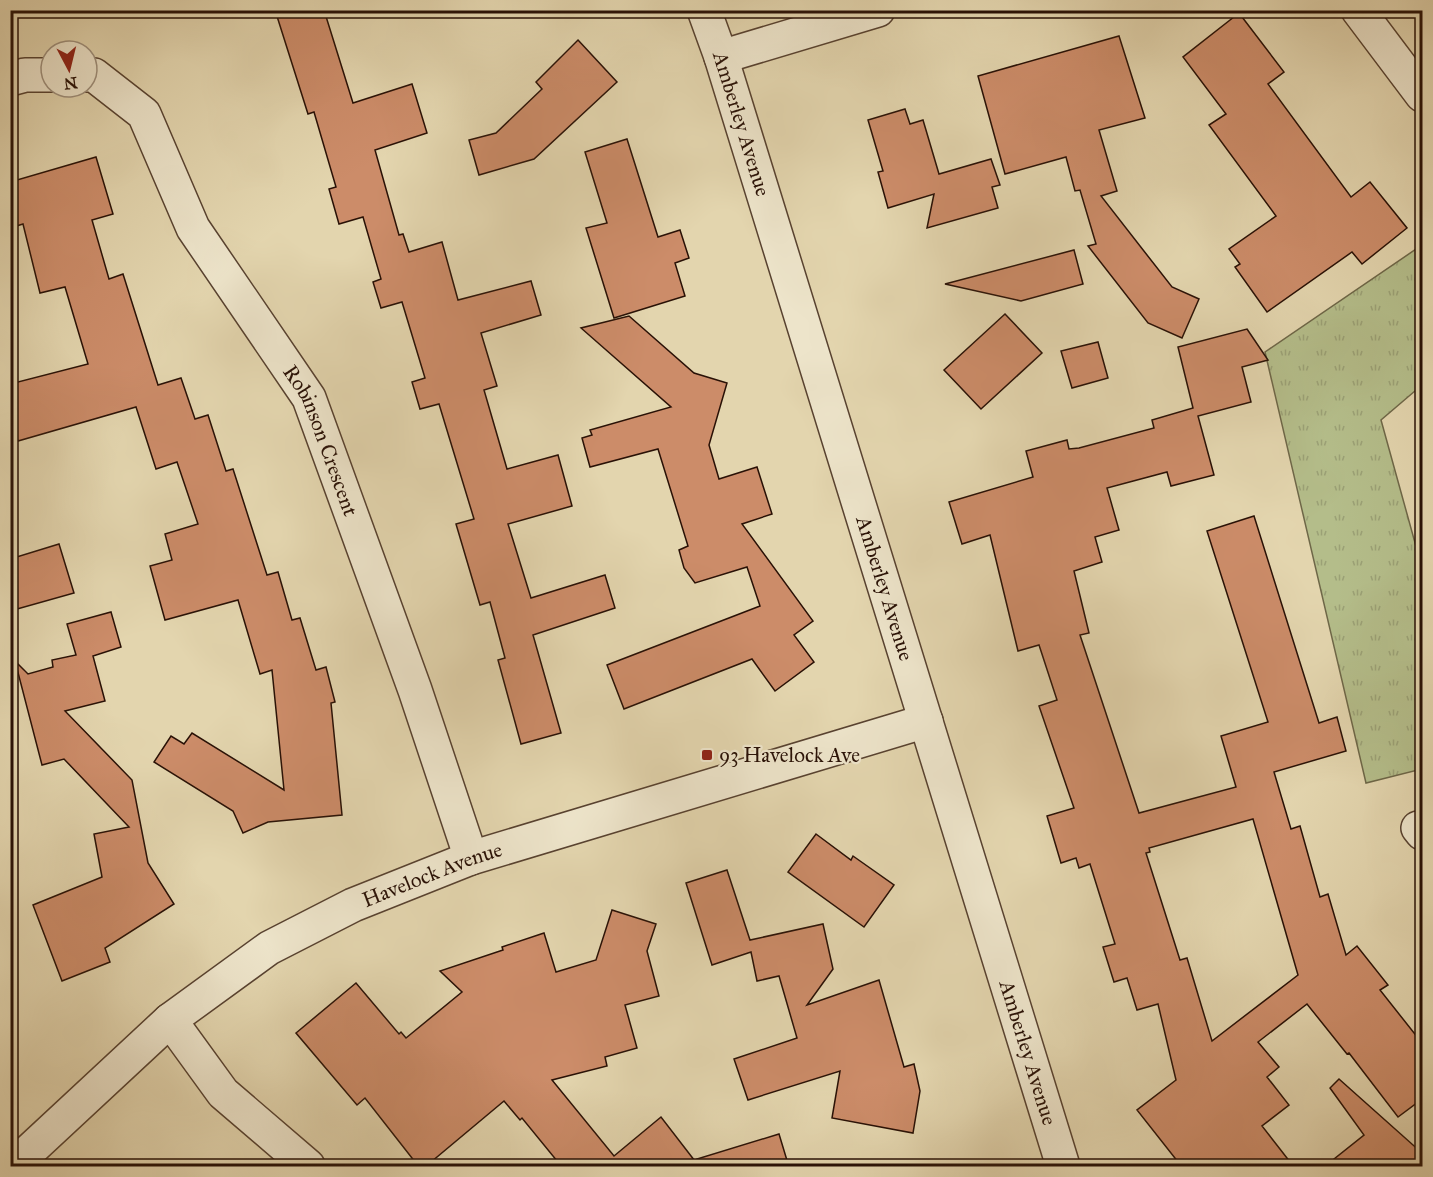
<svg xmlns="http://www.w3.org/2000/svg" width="1433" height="1177" font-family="'IM FELL Great Primer',serif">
	<defs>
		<pattern id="park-tufts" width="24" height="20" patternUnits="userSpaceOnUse" patternTransform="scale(1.5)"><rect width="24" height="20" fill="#b4bd8a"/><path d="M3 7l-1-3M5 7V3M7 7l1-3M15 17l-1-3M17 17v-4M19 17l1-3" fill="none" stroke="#9ba176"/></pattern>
	</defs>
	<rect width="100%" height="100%" fill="#e3d5ae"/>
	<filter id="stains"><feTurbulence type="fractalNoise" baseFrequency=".00333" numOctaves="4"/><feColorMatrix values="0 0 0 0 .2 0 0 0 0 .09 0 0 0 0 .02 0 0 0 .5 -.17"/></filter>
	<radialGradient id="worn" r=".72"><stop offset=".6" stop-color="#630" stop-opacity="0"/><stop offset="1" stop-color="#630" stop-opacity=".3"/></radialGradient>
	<!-- park -->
	<path fill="url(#park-tufts)" stroke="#6e6748" stroke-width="1.5" d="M 1422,245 L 1422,385 L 1381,420 L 1422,568 L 1422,769 L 1366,783 L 1265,352 Z"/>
	<!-- building -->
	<g fill="#cc8c69" stroke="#291106" stroke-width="1.5" fill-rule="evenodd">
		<path d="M 275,10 L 324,10 L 353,103 L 412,84 L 427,133 L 375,150 L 399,235 L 403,234 L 409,252 L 442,242 L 458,300 L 531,281 L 541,315 L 481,333 L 497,386 L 484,390 L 507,469 L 558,455 L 572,506 L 508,524 L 531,598 L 605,575 L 615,608 L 533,635 L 561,733 L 521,744 L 498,660 L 505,658 L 490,602 L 480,605 L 456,524 L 474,519 L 439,404 L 420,409 L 412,382 L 425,378 L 402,302 L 381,308 L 373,282 L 381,279 L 363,217 L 339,224 L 329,189 L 336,187 L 314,112 L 308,114 Z"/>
		<path d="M 1239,13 L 1284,72 L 1268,84 L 1351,197 L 1370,182 L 1407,228 L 1362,264 L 1352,252 L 1267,312 L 1235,267 L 1240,264 L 1229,249 L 1276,216 L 1209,125 L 1226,114 L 1183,57 Z"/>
		<path d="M 1119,36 L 1145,118 L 1099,130 L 1117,191 L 1101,196 L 1172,287 L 1199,299 L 1182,338 L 1148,323 L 1088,246 L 1096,244 L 1080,190 L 1075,191 L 1066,157 L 1005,174 L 978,76 Z"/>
		<path d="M 578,40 L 617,82 L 534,159 L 479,175 L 469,140 L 496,133 L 542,89 L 536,82 Z"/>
		<path d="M 905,109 L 910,124 L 923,120 L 939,174 L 991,159 L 1000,185 L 992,187 L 998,208 L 927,228 L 934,194 L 888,208 L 878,172 L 883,171 L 868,120 Z"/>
		<path d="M 627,139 L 658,237 L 680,230 L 689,258 L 675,263 L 685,296 L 614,318 L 586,228 L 607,223 L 585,152 Z"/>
		<path d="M 96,157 L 113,214 L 92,220 L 109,279 L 123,274 L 158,385 L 181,378 L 195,419 L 208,415 L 226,471 L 233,469 L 267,575 L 278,572 L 292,620 L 300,618 L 316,670 L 326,667 L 335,702 L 331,703 L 342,815 L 268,822 L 243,833 L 233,811 L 154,762 L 171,736 L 184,744 L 192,733 L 284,790 L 272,670 L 260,674 L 238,600 L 165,620 L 150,566 L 172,560 L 165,534 L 198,524 L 177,462 L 156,469 L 136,407 L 18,441 L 15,432 L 10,434 L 10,384 L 88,364 L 65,287 L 40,293 L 23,224 L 10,228 L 10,182 Z"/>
		<path d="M 1074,250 L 1083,284 L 1021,301 L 945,284 Z"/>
		<path d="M 1005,314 L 1042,353 L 981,409 L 944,370 Z"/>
		<path d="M 629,316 L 694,373 L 727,383 L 709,445 L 719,479 L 757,467 L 772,514 L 742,524 L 813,621 L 794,635 L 814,662 L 775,691 L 752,659 L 624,709 L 607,665 L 760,606 L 747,567 L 695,583 L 684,568 L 679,550 L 688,546 L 658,449 L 590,467 L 582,438 L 592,435 L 590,430 L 671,407 L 581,328 Z"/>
		<path d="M 1247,329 L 1268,360 L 1242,367 L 1251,402 L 1198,416 L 1214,475 L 1171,486 L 1167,472 L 1107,488 L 1119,530 L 1095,537 L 1102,562 L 1074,571 L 1089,633 L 1080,635 L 1139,813 L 1236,787 L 1221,736 L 1268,722 L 1207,531 L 1254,516 L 1319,723 L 1337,717 L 1346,751 L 1274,772 L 1291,829 L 1300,826 L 1320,897 L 1328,894 L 1346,955 L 1357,946 L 1388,985 L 1380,990 L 1422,1043 L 1422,1099 L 1398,1117 L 1349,1053 L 1347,1054 L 1307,1004 L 1258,1042 L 1279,1067 L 1267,1077 L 1289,1105 L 1262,1126 L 1294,1167 L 1182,1167 L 1137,1110 L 1176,1080 L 1158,1004 L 1137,1010 L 1127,978 L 1114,982 L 1103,947 L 1115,944 L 1090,864 L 1079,868 L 1076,858 L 1061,863 L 1047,816 L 1074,808 L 1039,706 L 1057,700 L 1039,645 L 1018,651 L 990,535 L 962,544 L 949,502 L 1033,477 L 1026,451 L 1067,440 L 1069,449 L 1079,448 L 1154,428 L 1152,420 L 1193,408 L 1178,347 ZM 1253,819 L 1298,975 L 1212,1041 L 1187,958 L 1180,960 L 1146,853 L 1150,852 L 1149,848 Z"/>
		<path d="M 1098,342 L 1108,378 L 1072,388 L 1061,351 Z"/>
		<path d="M 59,544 L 74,593 L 10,611 L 10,559 Z"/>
		<path d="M 111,612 L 121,647 L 93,656 L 105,701 L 65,711 L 132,780 L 148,863 L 174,904 L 105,948 L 110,962 L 62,981 L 33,905 L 102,877 L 94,834 L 129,827 L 64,759 L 42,765 L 15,661 L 28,674 L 53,667 L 52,660 L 76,655 L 67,624 Z"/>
		<path d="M 816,834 L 851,860 L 853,856 L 894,885 L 864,927 L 788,872 Z"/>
		<path d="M 727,870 L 750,940 L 823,924 L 833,969 L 807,1005 L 879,980 L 904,1067 L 914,1064 L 920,1091 L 913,1133 L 832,1118 L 840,1071 L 748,1100 L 734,1059 L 797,1038 L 779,976 L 757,981 L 751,952 L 712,965 L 686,883 Z"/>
		<path d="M 612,910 L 656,924 L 647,951 L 659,996 L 625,1005 L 637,1048 L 605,1057 L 607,1066 L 552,1080 L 614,1156 L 661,1117 L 698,1165 L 697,1159 L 779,1134 L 789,1167 L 562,1167 L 522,1118 L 520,1120 L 504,1101 L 425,1167 L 419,1167 L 365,1098 L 357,1105 L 296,1033 L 356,983 L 399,1034 L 401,1032 L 406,1038 L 462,992 L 440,971 L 503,950 L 502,947 L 544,933 L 556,972 L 596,960 Z"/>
		<path d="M 1339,1079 L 1422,1153 L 1422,1167 L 1324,1167 L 1364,1135 L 1330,1088 Z"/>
	</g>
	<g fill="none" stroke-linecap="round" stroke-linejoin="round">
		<!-- minor casing -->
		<g stroke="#584230" stroke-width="36">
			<g id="minor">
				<path id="s1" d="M 704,10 L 721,57 L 1063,1166"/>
				<path d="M 1358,10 L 1422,95"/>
				<path d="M 721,57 L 878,10"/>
				<path id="s2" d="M 87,75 L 94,75 L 144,114 L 193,228 L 309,398 L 415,690 L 471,858"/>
				<path d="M 10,79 L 25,75 L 51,75"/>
				<path d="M 1418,828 L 1422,833"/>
				<path d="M 170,1020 L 223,1093 L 308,1166"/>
				<path id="s3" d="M 13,1166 L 170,1020 L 269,948 L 353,905 L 471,858 L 926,721"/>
			</g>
		</g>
		<!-- minor -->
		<use href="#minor" stroke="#ede4ca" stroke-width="33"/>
	</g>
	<!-- markers -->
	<rect fill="#8f2418" stroke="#ede4ca" stroke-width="2" x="701" y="749" width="12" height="12" rx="3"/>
	<g text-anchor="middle" stroke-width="4.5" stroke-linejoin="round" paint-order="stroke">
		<!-- street labels -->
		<g font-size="21" fill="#291106" stroke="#ede4ca">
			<text dy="7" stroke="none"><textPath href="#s1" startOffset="120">Amberley Avenue</textPath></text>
			<text dy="7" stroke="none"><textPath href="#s2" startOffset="444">Robinson Crescent</textPath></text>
			<text dy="7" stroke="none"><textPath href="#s1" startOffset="606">Amberley Avenue</textPath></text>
			<text dy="7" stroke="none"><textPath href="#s3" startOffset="516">Havelock Avenue</textPath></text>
			<text dy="7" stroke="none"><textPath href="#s1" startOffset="1092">Amberley Avenue</textPath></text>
		</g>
		<!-- poi labels -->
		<g font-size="21" fill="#291106" stroke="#ede4ca" text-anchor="start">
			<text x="719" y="762">93 Havelock Ave</text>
		</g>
	</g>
	<!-- margin -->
	<rect width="1433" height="1177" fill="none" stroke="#e3d5ae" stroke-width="36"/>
	<rect x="12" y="12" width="1409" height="1153" fill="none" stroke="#291106" stroke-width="3"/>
	<rect x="18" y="18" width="1397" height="1141" fill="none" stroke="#291106" stroke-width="1.5"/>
	<!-- north arrow -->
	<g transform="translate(69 69) rotate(173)"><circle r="28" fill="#ede4ca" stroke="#9f907c" stroke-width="1.5"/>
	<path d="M0-4.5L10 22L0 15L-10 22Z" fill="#8f2418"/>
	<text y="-9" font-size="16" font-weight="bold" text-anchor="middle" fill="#291106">N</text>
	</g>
	<rect width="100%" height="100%" filter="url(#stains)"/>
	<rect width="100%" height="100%" fill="url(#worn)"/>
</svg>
